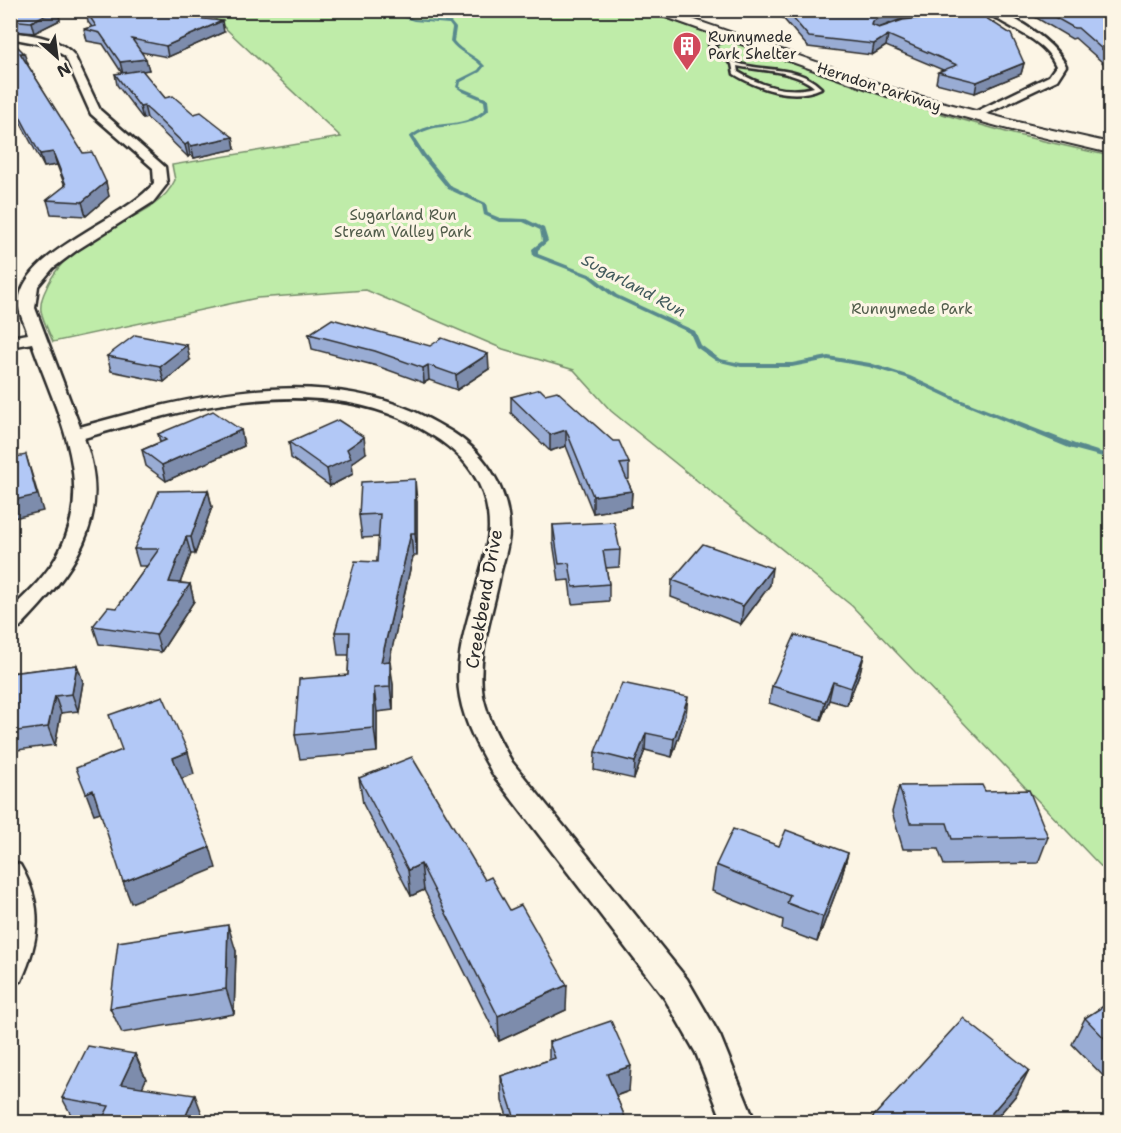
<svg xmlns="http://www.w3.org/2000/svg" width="1121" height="1133" font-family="'Shantell Sans',sans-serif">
	<rect width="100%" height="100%" fill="#fcf5e5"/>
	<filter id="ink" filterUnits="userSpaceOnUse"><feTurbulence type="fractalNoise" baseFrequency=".0167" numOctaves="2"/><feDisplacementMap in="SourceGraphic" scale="12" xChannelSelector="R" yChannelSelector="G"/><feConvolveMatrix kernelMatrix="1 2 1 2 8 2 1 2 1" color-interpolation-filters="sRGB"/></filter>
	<g filter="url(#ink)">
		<!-- green -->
		<path fill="#bfeca9" stroke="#758c6a" stroke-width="1.5" d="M 207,11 L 645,11 L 928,110 L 1013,134 L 1110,156 L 1110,876 L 852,606 L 611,411 L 574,370 L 503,349 L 366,290 L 257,298 L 53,342 C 49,332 43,321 41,311 C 40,304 43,295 46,289 C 57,262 84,242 109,229 C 133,216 163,206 175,180 L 172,165 L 341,137 Z"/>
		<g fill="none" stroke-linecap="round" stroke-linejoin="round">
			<!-- stream -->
			<path fill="#58898d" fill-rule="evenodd" d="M 378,10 L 385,10 L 414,19 L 451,22 L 456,28 L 454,41 C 462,52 476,55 485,66 L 480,72 L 461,82 L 460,87 L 488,99 L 489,110 C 464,134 439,119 414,137 L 425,154 L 452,187 L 486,203 L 488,213 L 500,218 L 526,219 L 544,228 L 548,241 L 538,250 L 538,254 L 592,275 L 617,295 L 695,331 L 701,345 L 720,359 L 741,363 L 792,363 L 828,356 L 870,363 L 910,376 L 957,398 L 1075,444 L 1110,455 L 1110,459 L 1069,448 L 953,400 L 906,378 L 869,367 L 828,360 L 792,367 L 741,367 L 716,361 L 696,347 L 690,333 L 613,297 L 588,277 L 533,256 L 532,249 L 542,241 L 540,230 L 523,222 L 499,222 L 484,215 L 482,205 L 448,189 L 421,156 L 409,137 C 434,116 460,132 485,109 L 484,101 L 463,92 L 456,87 L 458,80 L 478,70 L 481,66 C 472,56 458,53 450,41 L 452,28 L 449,24 L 414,21 Z"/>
			<!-- lane casing -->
			<g stroke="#2b2b2b" stroke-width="5">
				<path id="lane" d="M 728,37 L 732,38 L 714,45 L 714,47 C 720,52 726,59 734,62 C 762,73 798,64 821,88 C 794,101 758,89 734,74 L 732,64 L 710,48 L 709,43 ZM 737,66 C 761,71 795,70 814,87 C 788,94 761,86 738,72 Z"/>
			</g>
			<!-- street casing -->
			<g stroke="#2b2b2b" stroke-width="5">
				<g id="street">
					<path d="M 985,10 C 1010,10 1056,43 1066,66 L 1057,80 L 975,119 L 971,118 L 971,114 L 1049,76 L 1056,66 C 1044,37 1007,29 985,10 Z"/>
					<path d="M 10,32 C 33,35 58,37 74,55 L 100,110 L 165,167 L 167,184 L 153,202 L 77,250 L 53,268 L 38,286 L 35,308 L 80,427 C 185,398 307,365 413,411 C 424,416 435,422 445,428 C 482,448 510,488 509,531 C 509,546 503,561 500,575 C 493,614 476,656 483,696 C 488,720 500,741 512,762 L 687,979 L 720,1036 L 755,1122 L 723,1122 L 696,1053 L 665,999 L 494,776 C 480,751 465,725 460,697 C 453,660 468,621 477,585 C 481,567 489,547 489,527 C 489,485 464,453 428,433 C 419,428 410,422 400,418 C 300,376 183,409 84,438 C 115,520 73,572 18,629 L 10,631 L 10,610 C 29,592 49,573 60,550 C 96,480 55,410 32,343 L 10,347 L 10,337 L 28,334 C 26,326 20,316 19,307 C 17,252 123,222 154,183 L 153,168 L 91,114 L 65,56 L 46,45 L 10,38 Z"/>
					<path d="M 10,862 L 20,865 C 44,906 40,939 21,981 L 10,985 Z"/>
				</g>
			</g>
			<!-- secondary casing -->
			<g stroke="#2b2b2b" stroke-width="4">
				<path id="secondary" d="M 646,10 L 666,10 L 900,91 L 1017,122 L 1110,143 L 1110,153 L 1008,129 L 890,97 Z"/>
			</g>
			<!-- lane -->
			<use href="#lane" fill="#fcf5e5" fill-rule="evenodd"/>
			<!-- street -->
			<use href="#street" fill="#fcf5e5" fill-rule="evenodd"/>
			<!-- secondary -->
			<use href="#secondary" fill="#fcf5e5" fill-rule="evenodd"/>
		</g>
		<!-- wall -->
		<g fill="#99acd4" stroke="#2b2b2b" stroke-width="1.5">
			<path d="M 10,10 L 58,10 L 60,20 L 34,33 L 15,31 L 17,42 L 15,43 L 28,64 L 27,64 L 109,196 L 86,216 L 51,214 L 47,200 L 65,186 L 57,165 L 44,167 L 10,103 Z"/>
			<path d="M 730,10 L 962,10 L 962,13 L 899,20 L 879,28 L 1024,63 L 1021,74 L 975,93 L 936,83 L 938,72 L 943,70 L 886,46 L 872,55 L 808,47 L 781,16 L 762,11 L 743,15 Z"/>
			<path d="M 1023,10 L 1110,10 L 1110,69 L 1075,38 L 1072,39 Z"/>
			<path d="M 86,11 L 149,13 L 224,32 L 168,57 L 141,52 L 149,70 L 142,71 L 165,98 L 233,137 L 235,149 L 194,158 L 190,155 L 188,157 L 154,124 L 147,118 L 143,119 L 117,85 L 115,74 L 122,73 L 103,44 L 87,41 L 84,29 L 92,27 L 88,22 Z"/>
			<path d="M 309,334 L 489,369 L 457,390 L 429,380 L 424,383 L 377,366 L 312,349 Z"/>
			<path d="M 107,356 L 190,360 L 164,382 L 111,371 Z"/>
			<path d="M 545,394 L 629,463 L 629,479 L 627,480 L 632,491 L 631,507 L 593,513 L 566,446 L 550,451 L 511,413 L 511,397 Z"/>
			<path d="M 241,430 L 244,446 L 166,481 L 146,466 L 142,450 L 160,442 L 158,434 Z"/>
			<path d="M 289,442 L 366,453 L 352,463 L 353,474 L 330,486 L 291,458 Z"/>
			<path d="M 208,490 L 212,507 L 195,554 L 191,554 L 180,583 L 190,584 L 194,601 L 161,652 L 99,644 L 93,626 L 117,608 L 147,566 L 139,566 L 134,549 Z"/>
			<path d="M 417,502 L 417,556 L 413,556 L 389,661 L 393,685 L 393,710 L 377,712 L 377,752 L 300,759 L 295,735 L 348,675 L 349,655 L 338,655 L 335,632 L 377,562 L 379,537 L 362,538 L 359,515 Z"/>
			<path d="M 553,525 L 620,550 L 619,567 L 606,568 L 609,584 L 609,601 L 572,604 L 569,580 L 559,581 L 553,542 Z"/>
			<path d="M 672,580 L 770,585 L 741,624 L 671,597 Z"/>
			<path d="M 864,655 L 860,672 L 847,705 L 829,700 L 821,720 L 769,703 L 772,686 Z"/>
			<path d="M 77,665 L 83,682 L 78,711 L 61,713 L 55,745 L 10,751 L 10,673 Z"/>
			<path d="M 686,715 L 672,757 L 645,750 L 634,779 L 594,770 L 595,752 Z"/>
			<path d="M 359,778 L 485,880 L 566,1010 L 499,1041 L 424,890 L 411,896 L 363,804 Z"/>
			<path d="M 899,786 L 985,791 L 1048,837 L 1038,863 L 944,865 L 938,849 L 903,849 L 892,812 Z"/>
			<path d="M 848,853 L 841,879 L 817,942 L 782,929 L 783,920 L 712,891 L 716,865 Z"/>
			<path d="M 236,951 L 234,1014 L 122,1033 L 110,1008 Z"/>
			<path d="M 1110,1002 L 1110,1083 L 1072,1044 L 1085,1018 Z"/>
			<path d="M 549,1042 L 629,1091 L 616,1096 L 627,1122 L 509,1122 L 502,1101 L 501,1076 L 549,1060 Z"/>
			<path d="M 135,1054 L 146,1079 L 142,1087 L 204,1119 L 203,1122 L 75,1122 L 62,1098 Z"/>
			<path d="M 1017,1094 L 993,1122 L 870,1122 L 872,1118 Z"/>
		</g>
		<!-- shaded-wall -->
		<g fill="#7d8cac" stroke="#2b2b2b" stroke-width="1.5">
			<path d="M 55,10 L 58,10 L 60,20 L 34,33 L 31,22 Z"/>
			<path d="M 141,10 L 151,10 L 140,27 L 137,16 Z"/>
			<path d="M 743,10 L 762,10 L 743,15 Z"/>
			<path d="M 899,10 L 962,10 L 962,13 L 899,20 L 871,31 L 873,21 Z"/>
			<path d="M 222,21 L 224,32 L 168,57 L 166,46 Z"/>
			<path d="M 14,31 L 17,42 L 10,45 L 10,33 Z"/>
			<path d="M 888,35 L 886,46 L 872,55 L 874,44 Z"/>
			<path d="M 20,53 L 24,53 L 28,64 L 23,65 Z"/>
			<path d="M 146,59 L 149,70 L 123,74 L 120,62 Z"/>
			<path d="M 1024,63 L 1021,74 L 975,93 L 977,82 Z"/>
			<path d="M 144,106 L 147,118 L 143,119 L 140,107 Z"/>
			<path d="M 233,137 L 235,149 L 194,158 L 191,146 Z"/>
			<path d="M 188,143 L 190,155 L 188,157 L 185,145 Z"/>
			<path d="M 53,152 L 57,165 L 44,167 L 40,154 Z"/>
			<path d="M 106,182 L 109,196 L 86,216 L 82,202 Z"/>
			<path d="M 187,345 L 190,360 L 164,382 L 160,366 Z"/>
			<path d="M 488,354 L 489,369 L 457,390 L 456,375 Z"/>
			<path d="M 428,365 L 429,380 L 424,383 L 423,368 Z"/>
			<path d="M 241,430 L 244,446 L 166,481 L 162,465 Z"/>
			<path d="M 566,430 L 566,446 L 550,451 L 550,435 Z"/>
			<path d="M 364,437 L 366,453 L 352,463 L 353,474 L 330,486 L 327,469 L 347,449 Z"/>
			<path d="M 26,455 L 43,511 L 10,519 L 10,501 Z"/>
			<path d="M 415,479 L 417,502 L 417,556 L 415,533 Z"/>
			<path d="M 208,490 L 212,507 L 195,554 L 191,537 Z"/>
			<path d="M 632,491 L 631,507 L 593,513 L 593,496 Z"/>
			<path d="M 411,533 L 413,556 L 384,685 L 381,662 Z"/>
			<path d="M 186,537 L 191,554 L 174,599 L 169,582 Z"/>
			<path d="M 772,568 L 770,585 L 741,624 L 743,606 Z"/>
			<path d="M 190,584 L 194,601 L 161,652 L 156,635 Z"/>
			<path d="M 864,655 L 860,672 L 847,705 L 851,688 Z"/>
			<path d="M 390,661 L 393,685 L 393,710 L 390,687 Z"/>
			<path d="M 77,665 L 83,682 L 78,711 L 72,694 Z"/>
			<path d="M 833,682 L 829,700 L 821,720 L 825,702 Z"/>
			<path d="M 374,688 L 377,712 L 377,752 L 374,728 Z"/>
			<path d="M 55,696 L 61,713 L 55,745 L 48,727 Z"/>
			<path d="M 688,697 L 686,715 L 672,757 L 674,739 Z"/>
			<path d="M 646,733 L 645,750 L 634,779 L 635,762 Z"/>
			<path d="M 188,752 L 194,774 L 180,779 L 173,758 Z"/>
			<path d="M 93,790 L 101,812 L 94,814 L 86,793 Z"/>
			<path d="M 210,847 L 216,868 L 131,903 L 123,882 Z"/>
			<path d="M 848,853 L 841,879 L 817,942 L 823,917 Z"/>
			<path d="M 421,864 L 424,890 L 411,896 L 408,870 Z"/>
			<path d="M 228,925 L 236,951 L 234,1014 L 226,989 Z"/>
			<path d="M 567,985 L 566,1010 L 499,1041 L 498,1016 Z"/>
			<path d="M 135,1054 L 146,1079 L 133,1108 L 121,1084 Z"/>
			<path d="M 631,1066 L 629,1091 L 606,1099 L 607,1074 Z"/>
			<path d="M 1029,1070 L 1017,1094 L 993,1122 L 984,1122 Z"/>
			<path d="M 195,1095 L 204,1119 L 203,1122 L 183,1122 Z"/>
		</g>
		<!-- building -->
		<g fill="#b2c8f6" stroke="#2b2b2b" stroke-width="1.5">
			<path d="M 10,10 L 55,10 L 31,22 L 10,20 Z"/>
			<path d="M 115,10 L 141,10 L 137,16 L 152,13 L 222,21 L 166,46 L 132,39 L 146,59 L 120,62 L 100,33 L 84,29 L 96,26 L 86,11 L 113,12 Z"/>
			<path d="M 786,10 L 899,10 L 873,21 L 872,25 L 879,28 L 903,20 L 977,12 L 1011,34 L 1024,63 L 977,82 L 938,72 L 957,65 L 888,35 L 874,44 L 809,37 Z"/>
			<path d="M 1042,10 L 1110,10 L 1110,56 L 1078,28 L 1074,28 Z"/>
			<path d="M 10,39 L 24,53 L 20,53 L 83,153 L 92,152 L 106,182 L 82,202 L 47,200 L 66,185 L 53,152 L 40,154 L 10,98 Z"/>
			<path d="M 142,70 L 165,98 L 173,96 L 194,114 L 201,112 L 233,137 L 191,146 L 188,143 L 185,145 L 151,112 L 144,106 L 140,107 L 115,74 Z"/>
			<path d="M 332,319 L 430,346 L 442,338 L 488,354 L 456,375 L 428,365 L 423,368 L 375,351 L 309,334 Z"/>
			<path d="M 135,335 L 187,345 L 160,366 L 107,356 Z"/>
			<path d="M 540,389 L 545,394 L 557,391 L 613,441 L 619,441 L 629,463 L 620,464 L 632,491 L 593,496 L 566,430 L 550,435 L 511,397 Z"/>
			<path d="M 213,411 L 241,430 L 162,465 L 142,450 L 166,440 L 158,434 Z"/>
			<path d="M 338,420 L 364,437 L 347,449 L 351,458 L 327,469 L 289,442 Z"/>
			<path d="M 26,455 L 37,495 L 10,501 L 10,458 Z"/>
			<path d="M 415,479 L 415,533 L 411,533 L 381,662 L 390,661 L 390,687 L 374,688 L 374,728 L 295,735 L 299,679 L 348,675 L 350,632 L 335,632 L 355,561 L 377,562 L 380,514 L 359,515 L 361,482 Z"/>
			<path d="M 208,490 L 191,537 L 186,537 L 169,582 L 190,584 L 156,635 L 93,626 L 108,607 L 117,608 L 159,549 L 134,549 L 159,491 Z"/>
			<path d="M 614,522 L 620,550 L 603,551 L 609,584 L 573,587 L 569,563 L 559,564 L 553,525 Z"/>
			<path d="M 703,544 L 772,568 L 743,606 L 672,580 Z"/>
			<path d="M 795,635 L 864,655 L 851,688 L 833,682 L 825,702 L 772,686 Z"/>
			<path d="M 77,665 L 72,694 L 55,696 L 48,727 L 10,732 L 10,673 Z"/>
			<path d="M 622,683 L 688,697 L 674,739 L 646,733 L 635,762 L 595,752 Z"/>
			<path d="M 163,696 L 188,752 L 173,758 L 210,847 L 123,882 L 93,790 L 86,793 L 76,768 L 122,750 L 109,715 Z"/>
			<path d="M 412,757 L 485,880 L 491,877 L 510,910 L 521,905 L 567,985 L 498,1016 L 421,864 L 408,870 L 359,778 Z"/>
			<path d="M 982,785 L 985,791 L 1029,790 L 1048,837 L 952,839 L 947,823 L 910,823 L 899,786 Z"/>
			<path d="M 733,829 L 779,846 L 786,830 L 848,853 L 823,917 L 787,903 L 790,895 L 716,865 Z"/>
			<path d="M 228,925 L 226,989 L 110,1008 L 118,942 Z"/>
			<path d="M 1110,1002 L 1110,1044 L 1085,1018 Z"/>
			<path d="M 963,1018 L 1029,1070 L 984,1122 L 877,1122 L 872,1118 Z"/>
			<path d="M 611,1021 L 631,1066 L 607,1074 L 627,1122 L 516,1122 L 501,1076 L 555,1058 L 549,1042 Z"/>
			<path d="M 88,1046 L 135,1054 L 121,1084 L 195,1095 L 183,1122 L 101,1122 L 109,1106 L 62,1098 Z"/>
		</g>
	</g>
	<!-- icons -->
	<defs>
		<g id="building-pin" transform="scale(1.5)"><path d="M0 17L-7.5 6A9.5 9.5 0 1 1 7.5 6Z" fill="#d1495b" stroke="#fcf5e5"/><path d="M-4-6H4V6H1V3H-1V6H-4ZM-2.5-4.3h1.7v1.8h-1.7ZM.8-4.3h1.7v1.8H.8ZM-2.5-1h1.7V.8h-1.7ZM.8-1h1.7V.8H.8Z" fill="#fff"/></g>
	</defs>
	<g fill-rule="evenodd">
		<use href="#building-pin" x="687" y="46"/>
	</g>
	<g text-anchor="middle" stroke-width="6" stroke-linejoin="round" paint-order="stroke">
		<!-- far-poi labels -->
		<g font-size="15" fill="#2b2b2b" stroke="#fcf5e5" text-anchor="start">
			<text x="708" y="42">Runnymede<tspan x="708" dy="17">Park Shelter</tspan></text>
		</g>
		<!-- far-street labels -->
		<g font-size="15" fill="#2b2b2b" stroke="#fcf5e5">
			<text transform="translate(879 87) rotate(18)" y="5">Herndon Parkway</text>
		</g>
		<!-- far-park labels -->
		<g font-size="15" fill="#505b4a" stroke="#fcf5e5">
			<text x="403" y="220">Sugarland Run<tspan x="403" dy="17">Stream Valley Park</tspan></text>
			<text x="912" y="314">Runnymede Park</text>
		</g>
		<!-- far-water labels -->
		<g font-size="16" font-style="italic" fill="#425a5c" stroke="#fcf5e5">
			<text transform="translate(634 285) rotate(28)" y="6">Sugarland Run</text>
		</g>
		<!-- street labels -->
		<g font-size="18" fill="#2b2b2b" stroke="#fcf5e5">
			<text transform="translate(484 599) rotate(-80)" y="6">Creekbend Drive</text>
		</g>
	</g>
	<!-- margin -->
	<rect width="1121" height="1133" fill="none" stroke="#fcf5e5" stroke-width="36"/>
	<rect x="18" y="18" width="1085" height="1097" fill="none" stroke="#2b2b2b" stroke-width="2" filter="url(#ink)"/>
	<!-- north arrow -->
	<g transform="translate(57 57) rotate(152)" stroke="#fcf5e5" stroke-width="4.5" paint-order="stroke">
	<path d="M0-4.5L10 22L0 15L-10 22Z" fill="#2b2b2b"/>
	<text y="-9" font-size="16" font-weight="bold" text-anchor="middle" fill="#2b2b2b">N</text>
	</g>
</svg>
